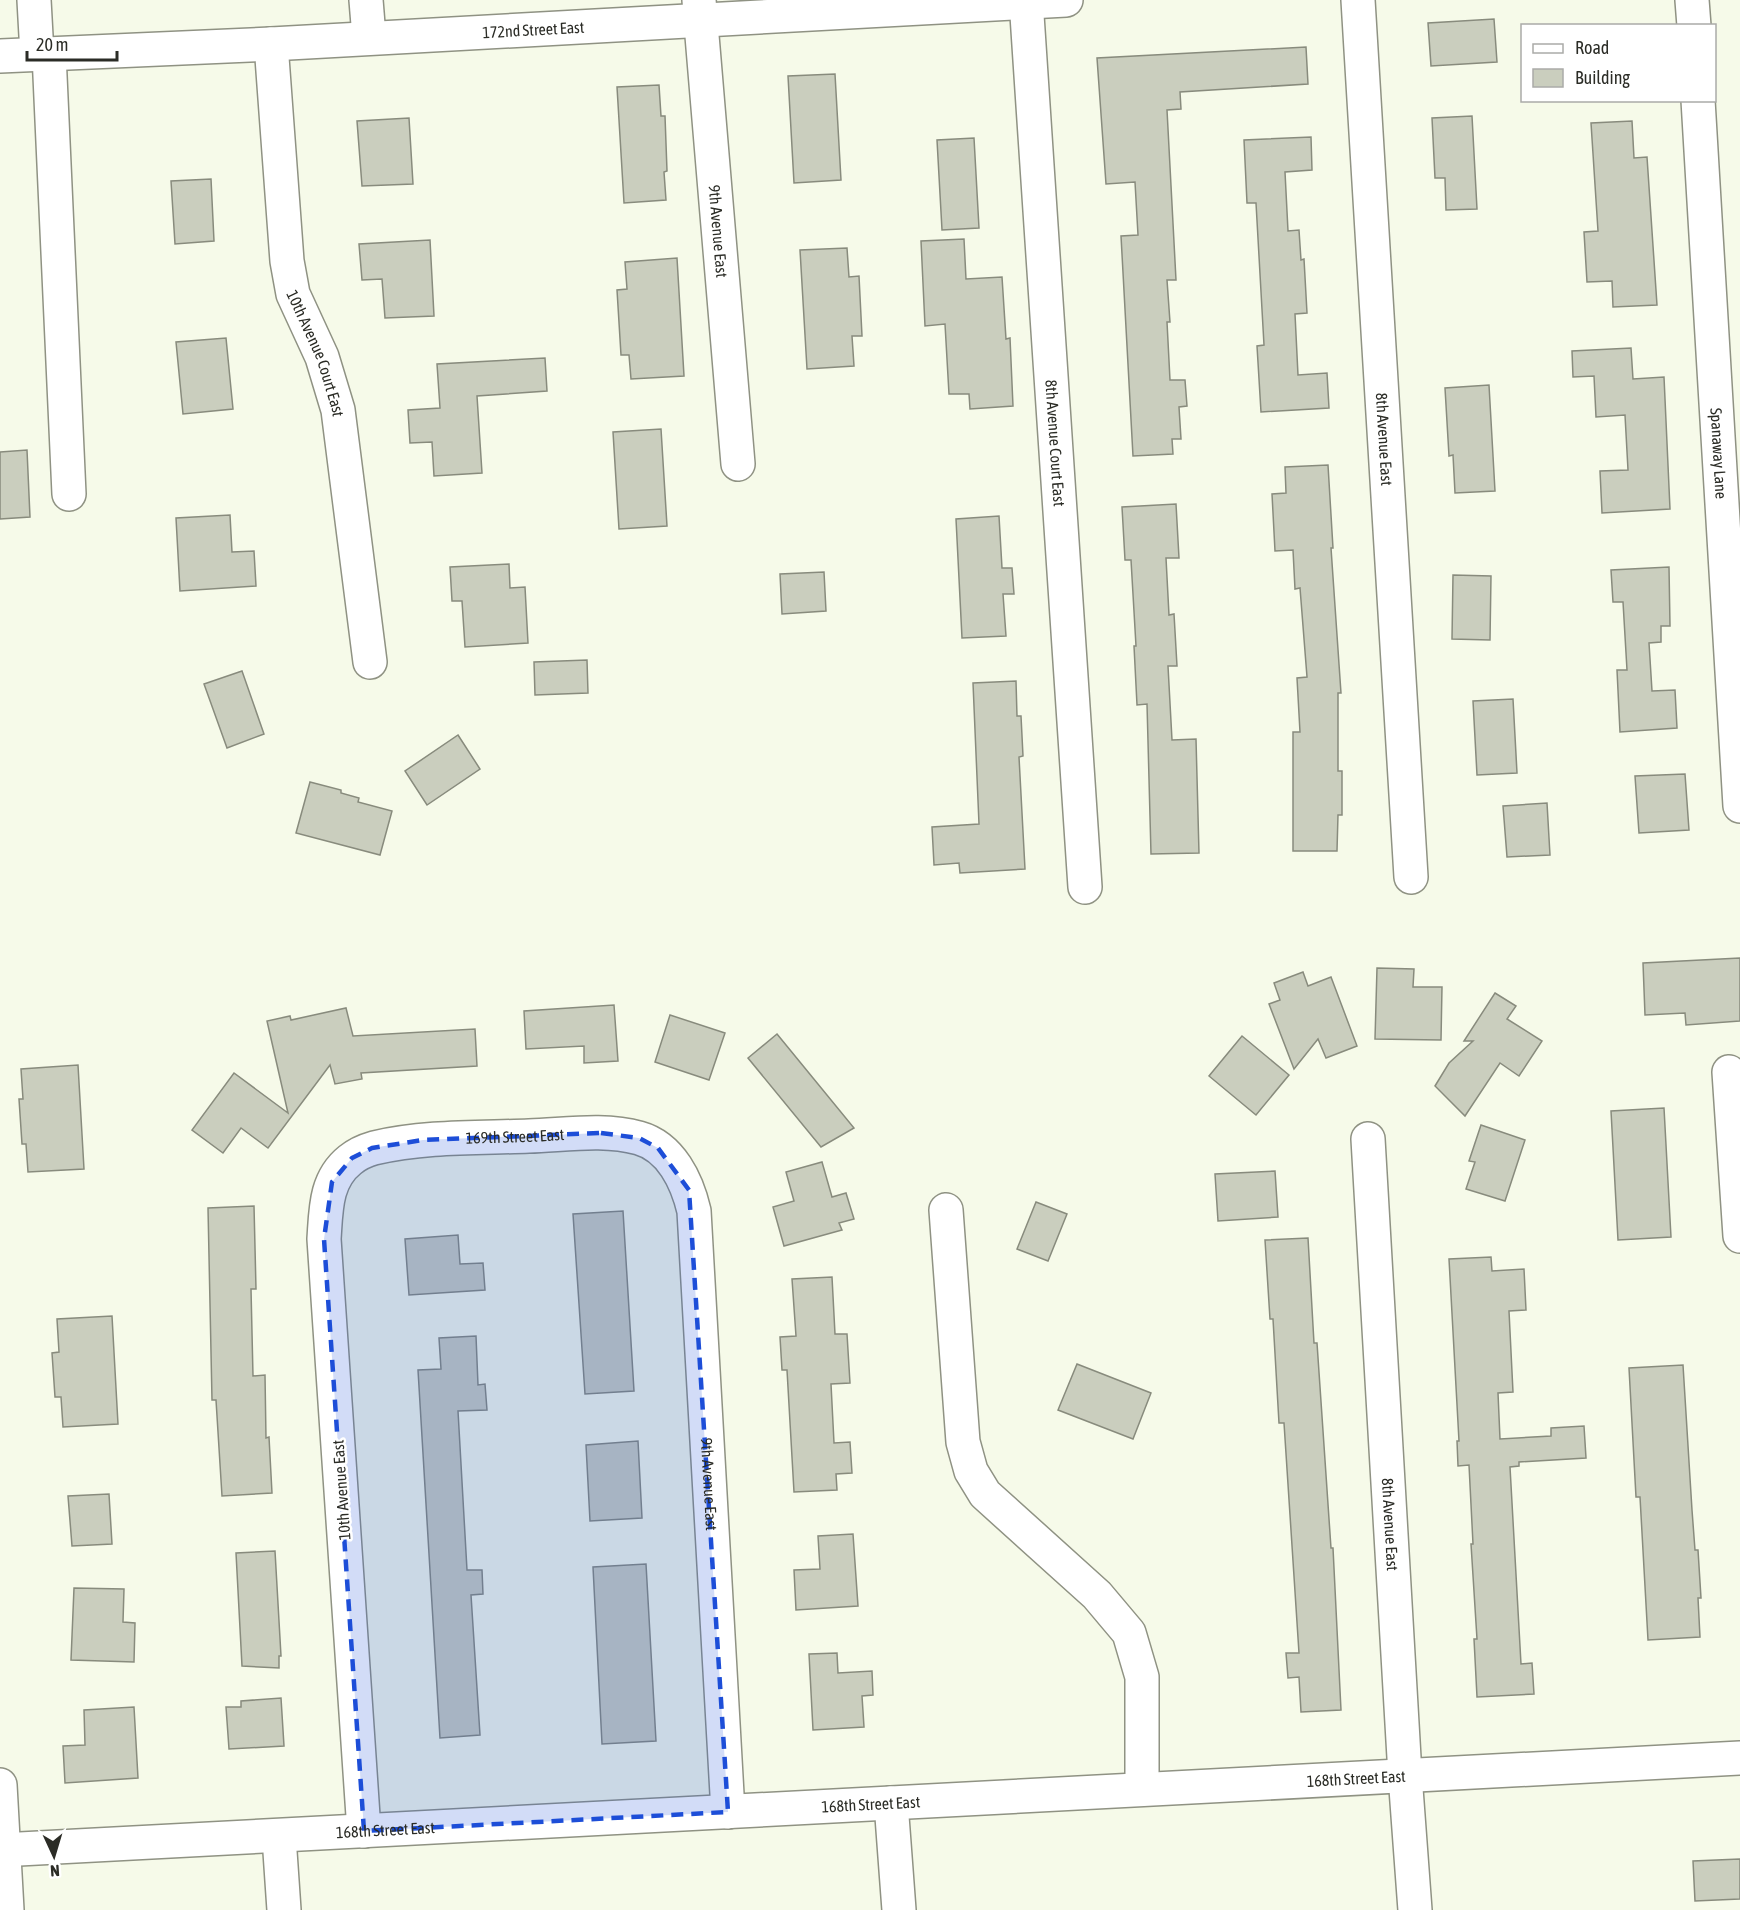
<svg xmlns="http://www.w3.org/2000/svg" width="1740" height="1910" font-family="'Asap Condensed',sans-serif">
	<rect width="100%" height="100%" fill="#f6fae9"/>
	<!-- building -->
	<g fill="#cacebe" stroke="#888b7d" stroke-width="1.5">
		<path d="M 1494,19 L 1497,62 L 1431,66 L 1428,23 Z"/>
		<path d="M 1306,47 L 1308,84 L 1180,92 L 1181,109 L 1167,110 L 1176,280 L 1167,280 L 1170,322 L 1167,322 L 1170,380 L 1185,380 L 1187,406 L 1179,407 L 1181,439 L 1172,439 L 1173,454 L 1133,456 L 1121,236 L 1138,235 L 1135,182 L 1106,184 L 1097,58 Z"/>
		<path d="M 835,74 L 841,180 L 794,183 L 788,76 Z"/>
		<path d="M 659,85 L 661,116 L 665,116 L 667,171 L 664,172 L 666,200 L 624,203 L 617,87 Z"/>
		<path d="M 1472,116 L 1477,209 L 1446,210 L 1445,178 L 1435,178 L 1432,118 Z"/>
		<path d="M 409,118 L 413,184 L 362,186 L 357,121 Z"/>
		<path d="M 1632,121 L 1634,158 L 1647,157 L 1657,305 L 1613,307 L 1612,281 L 1587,282 L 1584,232 L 1598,231 L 1591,123 Z"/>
		<path d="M 1311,137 L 1312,170 L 1285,172 L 1288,231 L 1299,230 L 1301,260 L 1304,259 L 1307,313 L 1295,314 L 1298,375 L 1327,373 L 1329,408 L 1261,412 L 1257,346 L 1264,345 L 1256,203 L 1247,203 L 1244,140 Z"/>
		<path d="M 974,138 L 979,228 L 942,230 L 937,140 Z"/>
		<path d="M 211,179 L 214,241 L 175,244 L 171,181 Z"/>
		<path d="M 964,239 L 966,279 L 1002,277 L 1006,339 L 1010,338 L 1013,406 L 970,409 L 969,394 L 949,394 L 945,324 L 925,326 L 921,241 Z"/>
		<path d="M 430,240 L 434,316 L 385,318 L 382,279 L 362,280 L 359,244 Z"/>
		<path d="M 847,248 L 849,277 L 859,276 L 862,336 L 852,336 L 854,366 L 807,369 L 800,250 Z"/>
		<path d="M 677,258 L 684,376 L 631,379 L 629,355 L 621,355 L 617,290 L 627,289 L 625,262 Z"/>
		<path d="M 226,338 L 233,409 L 183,414 L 176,342 Z"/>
		<path d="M 1631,348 L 1633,379 L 1664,377 L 1670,509 L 1602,513 L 1600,471 L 1628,470 L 1625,415 L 1596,417 L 1594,376 L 1573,377 L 1572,351 Z"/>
		<path d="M 545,358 L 547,391 L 477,396 L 482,473 L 434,476 L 432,442 L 410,443 L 408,410 L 440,408 L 437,364 Z"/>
		<path d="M 1489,385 L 1495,491 L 1455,493 L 1453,455 L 1449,456 L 1445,388 Z"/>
		<path d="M 661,429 L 667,526 L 619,529 L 613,432 Z"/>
		<path d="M 27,450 L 30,517 L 0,519 L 0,452 Z"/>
		<path d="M 1328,465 L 1333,548 L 1331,548 L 1341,693 L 1338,693 L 1338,771 L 1342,771 L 1342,815 L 1338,815 L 1337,851 L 1293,851 L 1293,732 L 1300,732 L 1297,678 L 1307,677 L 1300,588 L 1295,589 L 1293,550 L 1275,551 L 1272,494 L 1286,493 L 1285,467 Z"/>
		<path d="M 1176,504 L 1179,558 L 1166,558 L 1169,615 L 1174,614 L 1177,666 L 1168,666 L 1172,740 L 1196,739 L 1199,853 L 1151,854 L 1147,704 L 1137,705 L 1134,646 L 1136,646 L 1131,560 L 1125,560 L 1122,507 Z"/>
		<path d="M 230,515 L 232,552 L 254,551 L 256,586 L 180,591 L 176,518 Z"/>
		<path d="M 999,516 L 1002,568 L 1012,568 L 1014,594 L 1003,594 L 1006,636 L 962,638 L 956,519 Z"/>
		<path d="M 509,564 L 510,588 L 525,587 L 528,643 L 465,647 L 462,601 L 452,601 L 450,567 Z"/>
		<path d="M 1669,567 L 1670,626 L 1661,626 L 1661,642 L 1649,643 L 1652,691 L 1675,690 L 1677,728 L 1620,732 L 1617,670 L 1627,670 L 1623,602 L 1613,602 L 1611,570 Z"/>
		<path d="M 824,572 L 826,611 L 782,614 L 780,574 Z"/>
		<path d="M 1453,575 L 1491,576 L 1490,640 L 1452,639 Z"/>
		<path d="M 587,660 L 588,693 L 535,695 L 534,662 Z"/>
		<path d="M 242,671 L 264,734 L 227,748 L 204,684 Z"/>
		<path d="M 1016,681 L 1017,716 L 1021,716 L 1023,756 L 1019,757 L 1025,869 L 960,873 L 959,863 L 934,865 L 932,827 L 979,824 L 973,683 Z"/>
		<path d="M 1513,699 L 1517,773 L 1477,775 L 1473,701 Z"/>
		<path d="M 458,735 L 480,769 L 427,805 L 405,771 Z"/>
		<path d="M 1685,774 L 1689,830 L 1639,833 L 1635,776 Z"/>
		<path d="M 310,782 L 341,790 L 341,793 L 359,798 L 358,802 L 392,811 L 380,855 L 296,833 Z"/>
		<path d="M 1547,803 L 1550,855 L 1507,857 L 1503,806 Z"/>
		<path d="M 1740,958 L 1740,1021 L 1686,1025 L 1685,1013 L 1645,1015 L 1643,963 Z"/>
		<path d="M 1377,968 L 1414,969 L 1413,987 L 1442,987 L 1441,1040 L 1375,1039 Z"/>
		<path d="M 1303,972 L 1308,986 L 1331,977 L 1357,1046 L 1326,1058 L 1318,1039 L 1294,1069 L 1269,1004 L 1280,1000 L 1274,983 Z"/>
		<path d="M 1495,993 L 1516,1006 L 1507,1019 L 1542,1041 L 1519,1076 L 1500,1063 L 1465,1116 L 1435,1086 L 1449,1063 L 1473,1041 L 1464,1041 Z"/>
		<path d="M 614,1005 L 618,1061 L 584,1063 L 584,1046 L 526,1049 L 524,1011 Z"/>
		<path d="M 346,1008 L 353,1036 L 475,1029 L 477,1066 L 361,1073 L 362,1079 L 335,1084 L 330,1065 L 268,1148 L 241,1128 L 223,1153 L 192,1130 L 234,1073 L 288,1113 L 267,1021 L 290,1016 L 291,1020 Z"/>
		<path d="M 670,1015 L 725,1033 L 709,1080 L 655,1062 Z"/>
		<path d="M 777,1034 L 854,1128 L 821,1147 L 748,1058 Z"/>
		<path d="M 1242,1036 L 1289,1075 L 1256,1115 L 1209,1076 Z"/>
		<path d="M 78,1065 L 84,1169 L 28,1172 L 26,1144 L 22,1144 L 19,1099 L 23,1099 L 21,1069 Z"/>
		<path d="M 1664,1108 L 1671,1237 L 1618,1240 L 1611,1111 Z"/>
		<path d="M 1481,1125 L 1525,1140 L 1505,1201 L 1466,1189 L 1475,1162 L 1469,1161 Z"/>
		<path d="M 822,1162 L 832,1197 L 846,1193 L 854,1219 L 839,1223 L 842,1230 L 784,1246 L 773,1207 L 794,1201 L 786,1172 Z"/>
		<path d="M 1275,1171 L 1278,1217 L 1218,1221 L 1215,1174 Z"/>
		<path d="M 1036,1202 L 1067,1214 L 1048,1261 L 1017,1249 Z"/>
		<path d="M 254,1206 L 256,1289 L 251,1289 L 253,1376 L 265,1375 L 266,1438 L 269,1437 L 272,1493 L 222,1496 L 216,1400 L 212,1400 L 208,1208 Z"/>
		<path d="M 623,1211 L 634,1391 L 585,1394 L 573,1214 Z"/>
		<path d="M 458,1235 L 460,1264 L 483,1263 L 485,1290 L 409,1295 L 405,1239 Z"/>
		<path d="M 1308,1238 L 1314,1343 L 1317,1343 L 1331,1548 L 1333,1548 L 1341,1710 L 1301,1712 L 1299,1677 L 1288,1678 L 1286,1653 L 1299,1653 L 1284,1423 L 1279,1423 L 1273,1319 L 1270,1319 L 1265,1240 Z"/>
		<path d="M 1491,1257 L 1492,1271 L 1524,1269 L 1526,1310 L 1509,1311 L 1513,1392 L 1498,1393 L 1500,1439 L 1551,1436 L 1551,1428 L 1584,1426 L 1586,1458 L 1519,1462 L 1519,1466 L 1510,1467 L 1521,1664 L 1532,1663 L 1534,1694 L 1477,1697 L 1474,1639 L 1477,1639 L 1471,1544 L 1473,1544 L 1469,1465 L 1458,1466 L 1457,1441 L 1459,1441 L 1449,1259 Z"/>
		<path d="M 832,1277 L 835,1334 L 847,1334 L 850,1383 L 831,1384 L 834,1443 L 850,1442 L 852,1473 L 836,1474 L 837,1490 L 794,1492 L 787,1370 L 782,1370 L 780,1337 L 796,1336 L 792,1279 Z"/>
		<path d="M 112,1316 L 118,1424 L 63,1427 L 61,1397 L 55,1397 L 52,1353 L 59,1352 L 57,1319 Z"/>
		<path d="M 476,1336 L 478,1385 L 485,1384 L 487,1410 L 458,1411 L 467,1570 L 482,1570 L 483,1594 L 471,1595 L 480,1735 L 440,1738 L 418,1370 L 441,1369 L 439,1338 Z"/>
		<path d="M 1077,1364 L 1151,1393 L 1133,1439 L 1058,1410 Z"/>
		<path d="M 1683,1365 L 1692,1510 L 1695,1550 L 1698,1550 L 1701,1598 L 1698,1598 L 1700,1637 L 1648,1640 L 1640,1497 L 1636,1497 L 1629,1368 Z"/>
		<path d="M 638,1441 L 642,1518 L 590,1521 L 586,1445 Z"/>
		<path d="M 109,1494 L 112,1544 L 72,1546 L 68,1496 Z"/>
		<path d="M 853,1534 L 858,1606 L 796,1610 L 794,1570 L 820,1569 L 818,1536 Z"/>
		<path d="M 275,1551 L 281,1656 L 279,1656 L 279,1668 L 242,1666 L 236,1553 Z"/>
		<path d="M 646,1564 L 656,1741 L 602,1744 L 593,1567 Z"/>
		<path d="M 74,1588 L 124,1589 L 123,1622 L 135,1623 L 134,1662 L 71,1660 Z"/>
		<path d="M 837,1653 L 838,1673 L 872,1671 L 873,1695 L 862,1696 L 864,1727 L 813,1730 L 809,1654 Z"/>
		<path d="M 281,1698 L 284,1746 L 229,1749 L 226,1707 L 241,1707 L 241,1701 Z"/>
		<path d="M 134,1707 L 138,1778 L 65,1783 L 63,1746 L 85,1745 L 84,1710 Z"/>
		<path d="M 1740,1859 L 1740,1899 L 1695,1901 L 1693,1861 Z"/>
	</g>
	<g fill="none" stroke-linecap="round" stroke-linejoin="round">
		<!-- minor casing -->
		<g stroke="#8f9283" stroke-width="36">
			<g id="minor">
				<path d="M 34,0 L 37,54"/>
				<path d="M 366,0 L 369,37"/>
				<path id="s1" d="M 699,0 L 738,464"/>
				<path id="s2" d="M 1026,0 L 1085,887"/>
				<path id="s3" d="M 1358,0 L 1411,877"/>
				<path d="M 1692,0 L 1694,26"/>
				<path id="s4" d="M 271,44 L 287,261 L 293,294 L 322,357 L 338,410 L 370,662"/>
				<path d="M 49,54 L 69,494"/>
				<path id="s5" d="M 0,56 L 271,44 L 1066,0"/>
				<path id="s6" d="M 1698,100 L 1740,806"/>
				<path d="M 1729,1072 L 1740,1236"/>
				<path id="s7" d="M 1368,1139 L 1405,1775 L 1415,1910"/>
				<path d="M 946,1210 L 963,1442 L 971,1471 L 985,1494 L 1097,1595 L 1129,1633 L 1142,1677 L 1142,1789"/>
				<path d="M 0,1785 L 7,1910"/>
				<path d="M 891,1803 L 899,1910"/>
				<path id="s8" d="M 364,1831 L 324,1239 C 326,1210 325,1180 350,1160 C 356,1155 367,1150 374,1148 C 425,1136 478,1138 529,1136 C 564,1135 604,1128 639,1138 C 671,1147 687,1181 694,1211 L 728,1812"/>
				<path d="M 279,1837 L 284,1910"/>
				<path id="s9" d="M 0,1850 L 1740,1758"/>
			</g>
		</g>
		<!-- minor -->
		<use href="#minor" stroke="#fff" stroke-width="33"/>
	</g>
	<!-- marked area -->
	<path fill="#1d4ed8" fill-opacity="0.2" stroke="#1d4ed8" stroke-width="4.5" stroke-dasharray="12 8" stroke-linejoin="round" d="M 601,1133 L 639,1138 L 658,1148 L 689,1190 L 728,1812 L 364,1831 L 324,1239 L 332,1182 L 352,1158 L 372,1148 L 423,1140 Z"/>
	<g text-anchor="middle" stroke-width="5" stroke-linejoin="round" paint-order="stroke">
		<!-- street labels -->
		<g font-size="16" fill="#2b2c26" stroke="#fff">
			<text dy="6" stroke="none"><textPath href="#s5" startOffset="534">172nd Street East</textPath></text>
			<text dy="6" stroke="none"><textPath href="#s1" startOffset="232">9th Avenue East</textPath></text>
			<text dy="6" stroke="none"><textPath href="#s4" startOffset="315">10th Avenue Court East</textPath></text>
			<text dy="6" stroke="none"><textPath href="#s3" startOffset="440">8th Avenue East</textPath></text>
			<text dy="6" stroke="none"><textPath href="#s2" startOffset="444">8th Avenue Court East</textPath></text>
			<text dy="6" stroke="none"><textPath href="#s6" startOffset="354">Spanaway Lane</textPath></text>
			<text dy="6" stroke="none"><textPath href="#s8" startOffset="848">169th Street East</textPath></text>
			<text dy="6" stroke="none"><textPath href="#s8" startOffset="1342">9th Avenue East</textPath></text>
			<text transform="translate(341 1490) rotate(-94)" y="6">10th Avenue East</text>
			<text dy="6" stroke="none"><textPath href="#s7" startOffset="386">8th Avenue East</textPath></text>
			<text dy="6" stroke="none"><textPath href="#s9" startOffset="1358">168th Street East</textPath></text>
			<text dy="6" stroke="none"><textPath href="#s9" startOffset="872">168th Street East</textPath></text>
			<text dy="6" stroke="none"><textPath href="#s9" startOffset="386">168th Street East</textPath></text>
		</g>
	</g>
	<!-- legend -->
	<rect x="1521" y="24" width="195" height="78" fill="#ffffff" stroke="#aaaba8" stroke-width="1.5"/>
	<rect x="1533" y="44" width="30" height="9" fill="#ffffff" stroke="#aaaba8" stroke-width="1.5"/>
	<text x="1575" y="54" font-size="18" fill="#2b2c26">Road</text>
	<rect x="1533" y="69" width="30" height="18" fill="#cacebe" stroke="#aaaba8" stroke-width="1.5"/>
	<text x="1575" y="84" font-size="18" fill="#2b2c26">Building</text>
	<!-- north arrow -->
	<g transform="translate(54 1856) rotate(176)" stroke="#ffffff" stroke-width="4.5" paint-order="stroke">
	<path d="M0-4.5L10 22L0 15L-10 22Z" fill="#2b2c26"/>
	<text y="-9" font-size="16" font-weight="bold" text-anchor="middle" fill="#2b2c26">N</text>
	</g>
	<!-- scale -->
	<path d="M27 51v9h90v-9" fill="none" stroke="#2b2c26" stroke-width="3"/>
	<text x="36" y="51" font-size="18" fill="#2b2c26" stroke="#ffffff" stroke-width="4.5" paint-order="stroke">20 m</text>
</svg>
